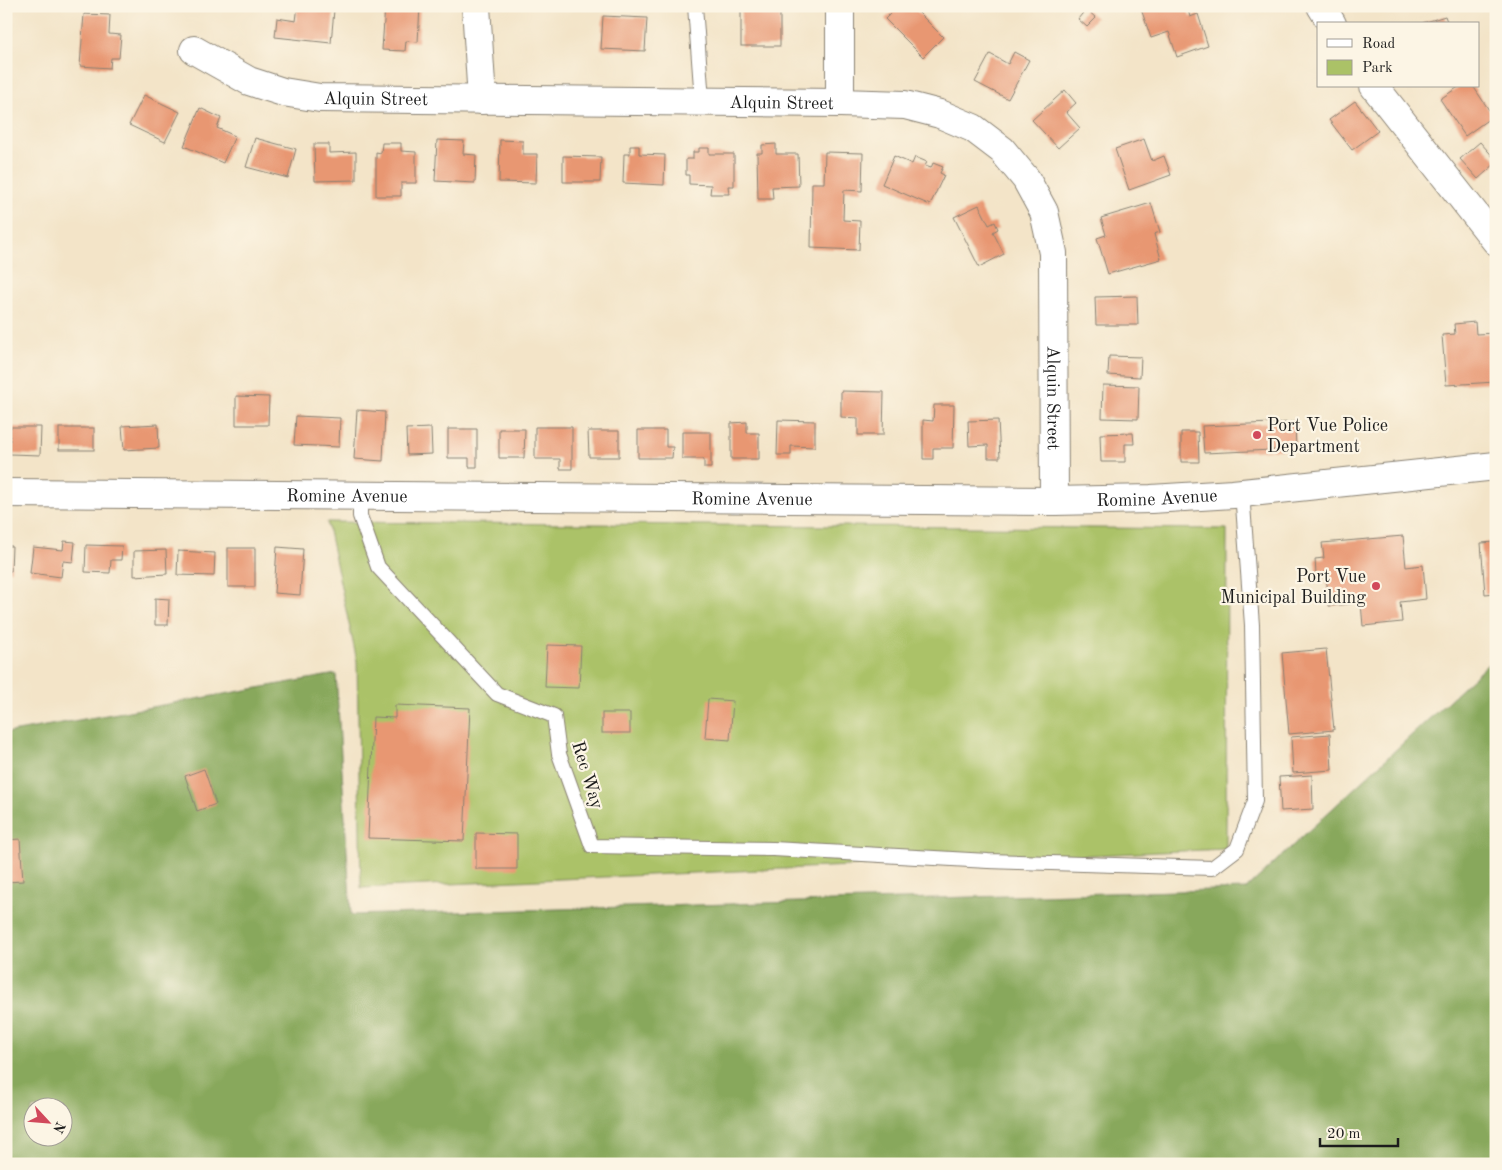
<svg xmlns="http://www.w3.org/2000/svg" width="1502" height="1170" font-family="'Old Standard TT',serif">
	<rect width="100%" height="100%" fill="#fcf5e5"/>
	<filter id="ink" filterUnits="userSpaceOnUse"><feTurbulence type="fractalNoise" baseFrequency=".02" numOctaves="2"/><feDisplacementMap in="SourceGraphic" scale="10" xChannelSelector="R" yChannelSelector="G"/><feConvolveMatrix kernelMatrix="1 2 1 2 8 2 1 2 1" color-interpolation-filters="sRGB"/></filter>
	<filter id="wash" filterUnits="userSpaceOnUse"><feTurbulence type="fractalNoise" baseFrequency=".0096" numOctaves="4" result="noise"/><feDisplacementMap in="SourceGraphic" scale="20" xChannelSelector="R" yChannelSelector="G"/><feGaussianBlur stdDeviation="1.12" result="paint"/><feColorMatrix in="noise" values="0 0 0 0 0 0 0 0 0 0 0 0 0 0 0 0 0 1.4 0 .05"/><feComposite in="paint" operator="in"/></filter>
	<g filter="url(#wash)">
		<rect width="100%" height="100%" fill="#f3e4c8"/>
		<!-- green -->
		<path fill="#abc267" stroke="#646f42" d="M 327,522 L 1227,529 L 1226,849 L 361,888 L 357,661 Z"/>
		<!-- forest -->
		<path fill="#88a85c" stroke="#52623c" fill-rule="evenodd" d="M 1496,663 L 1496,1164 L 6,1164 L 6,733 L 336,674 L 351,915 L 1246,889 L 1488,664 ZM 32,1108 L 62,1108 L 62,1138 L 32,1138 Z"/>
		<g id="blocks">
			<!-- building -->
			<g fill="#e89772">
				<path d="M 298,6 L 334,10 L 331,43 L 275,37 L 277,18 L 296,21 Z"/>
				<path d="M 385,6 L 420,6 L 418,42 L 406,41 L 405,51 L 382,50 Z"/>
				<rect x="741" y="6" width="39" height="40"/>
				<path d="M 898,6 L 906,6 L 911,11 L 914,8 L 943,37 L 923,57 L 885,19 Z"/>
				<path d="M 1140,6 L 1187,6 L 1190,17 L 1198,14 L 1208,46 L 1177,57 L 1169,32 L 1151,38 Z"/>
				<path d="M 1086,9 L 1096,18 L 1087,27 L 1078,19 Z"/>
				<path d="M 84,14 L 110,15 L 109,34 L 121,35 L 119,58 L 111,58 L 110,68 L 80,66 Z"/>
				<path d="M 603,16 L 647,18 L 645,51 L 601,49 Z"/>
				<path d="M 1445,16 L 1448,24 L 1423,24 L 1423,23 Z"/>
				<path d="M 1014,52 L 1029,60 L 1008,99 L 975,82 L 990,54 L 1008,64 Z"/>
				<path d="M 1460,86 L 1473,86 L 1493,116 L 1465,136 L 1440,99 Z"/>
				<path d="M 1065,90 L 1076,103 L 1066,112 L 1080,128 L 1058,148 L 1032,120 Z"/>
				<path d="M 144,95 L 180,112 L 165,142 L 129,125 Z"/>
				<path d="M 1355,101 L 1378,131 L 1352,150 L 1329,120 Z"/>
				<path d="M 200,108 L 221,118 L 217,128 L 235,136 L 223,163 L 184,146 Z"/>
				<path d="M 255,138 L 296,149 L 288,178 L 246,167 Z"/>
				<path d="M 1144,139 L 1152,161 L 1164,156 L 1171,175 L 1129,190 L 1115,149 Z"/>
				<path d="M 437,140 L 464,141 L 463,154 L 476,155 L 475,183 L 435,181 Z"/>
				<path d="M 500,140 L 523,141 L 523,154 L 537,154 L 536,183 L 499,182 Z"/>
				<path d="M 1480,142 L 1496,160 L 1496,163 L 1478,179 L 1460,159 Z"/>
				<path d="M 382,143 L 401,143 L 401,151 L 416,152 L 416,183 L 401,183 L 401,196 L 376,196 L 376,152 L 381,153 Z"/>
				<path d="M 314,144 L 329,144 L 329,153 L 356,152 L 356,180 L 315,181 Z"/>
				<path d="M 776,144 L 776,154 L 798,154 L 799,186 L 772,187 L 773,199 L 758,199 L 757,153 L 762,153 L 762,145 Z"/>
				<path d="M 630,146 L 639,146 L 639,154 L 665,155 L 664,185 L 623,183 L 624,154 L 630,154 Z"/>
				<path d="M 699,148 L 709,148 L 709,154 L 734,154 L 734,186 L 728,186 L 729,194 L 710,194 L 711,185 L 689,184 L 689,175 L 686,175 L 686,159 L 693,159 L 693,152 L 699,152 Z"/>
				<path d="M 825,152 L 863,153 L 862,191 L 844,190 L 843,220 L 860,221 L 859,250 L 811,248 L 812,183 L 824,183 Z"/>
				<path d="M 563,156 L 601,157 L 600,182 L 563,182 Z"/>
				<path d="M 894,156 L 912,164 L 915,157 L 927,162 L 925,166 L 931,168 L 933,163 L 943,167 L 940,173 L 944,175 L 930,205 L 882,184 Z"/>
				<path d="M 1151,203 L 1160,232 L 1154,234 L 1161,259 L 1108,274 L 1097,238 L 1106,235 L 1101,218 Z"/>
				<path d="M 979,205 L 989,225 L 995,222 L 998,229 L 993,232 L 1004,254 L 979,267 L 954,217 Z"/>
				<path d="M 1137,296 L 1138,325 L 1096,325 L 1095,297 Z"/>
				<path d="M 1475,322 L 1476,334 L 1496,333 L 1496,382 L 1446,385 L 1442,335 L 1455,334 L 1454,324 Z"/>
				<path d="M 1109,356 L 1141,357 L 1140,377 L 1108,375 Z"/>
				<path d="M 1103,385 L 1139,386 L 1138,419 L 1102,418 Z"/>
				<path d="M 841,391 L 884,392 L 883,435 L 858,435 L 858,418 L 841,417 Z"/>
				<path d="M 236,396 L 269,397 L 268,425 L 236,425 Z"/>
				<path d="M 934,405 L 954,405 L 953,448 L 933,448 L 933,459 L 923,459 L 923,420 L 933,421 Z"/>
				<path d="M 357,410 L 385,412 L 383,461 L 354,459 Z"/>
				<path d="M 296,416 L 340,418 L 339,447 L 294,445 Z"/>
				<path d="M 778,420 L 815,421 L 815,447 L 791,446 L 791,455 L 777,455 Z"/>
				<path d="M 998,420 L 1000,458 L 988,458 L 988,445 L 969,446 L 968,421 Z"/>
				<path d="M 747,422 L 747,433 L 759,433 L 759,459 L 731,459 L 731,423 Z"/>
				<path d="M 1295,422 L 1296,449 L 1204,453 L 1202,426 Z"/>
				<path d="M 158,424 L 159,448 L 124,450 L 122,426 Z"/>
				<path d="M 10,427 L 41,427 L 40,455 L 10,454 Z"/>
				<path d="M 535,427 L 572,427 L 572,469 L 560,469 L 560,459 L 535,459 Z"/>
				<rect x="59" y="428" width="35" height="22"/>
				<path d="M 431,428 L 432,454 L 407,455 L 406,429 Z"/>
				<path d="M 448,429 L 477,429 L 477,467 L 469,467 L 469,458 L 448,458 Z"/>
				<path d="M 499,429 L 525,429 L 524,458 L 499,458 Z"/>
				<path d="M 638,430 L 666,430 L 666,447 L 673,447 L 672,458 L 638,458 Z"/>
				<path d="M 588,431 L 619,431 L 619,457 L 589,457 Z"/>
				<path d="M 682,432 L 711,432 L 711,468 L 704,468 L 704,459 L 682,459 Z"/>
				<path d="M 1181,432 L 1198,432 L 1199,462 L 1181,462 Z"/>
				<path d="M 1133,433 L 1134,444 L 1125,444 L 1125,462 L 1101,462 L 1100,434 Z"/>
				<path d="M 1403,536 L 1406,567 L 1423,565 L 1426,599 L 1400,602 L 1402,622 L 1363,626 L 1361,603 L 1329,606 L 1326,573 L 1316,574 L 1315,559 L 1324,558 L 1322,543 Z"/>
				<path d="M 64,541 L 75,542 L 73,562 L 63,561 L 61,577 L 30,573 L 33,547 L 63,550 Z"/>
				<path d="M 1496,542 L 1496,593 L 1485,594 L 1481,543 Z"/>
				<path d="M 86,545 L 122,546 L 121,560 L 111,560 L 110,573 L 85,572 Z"/>
				<path d="M 6,546 L 12,546 L 11,571 L 6,571 Z"/>
				<path d="M 277,547 L 303,549 L 300,595 L 274,593 Z"/>
				<rect x="228" y="548" width="27" height="39"/>
				<path d="M 166,550 L 167,574 L 134,576 L 134,551 Z"/>
				<path d="M 178,551 L 215,553 L 214,576 L 177,575 Z"/>
				<path d="M 155,598 L 169,599 L 168,625 L 155,625 Z"/>
				<path d="M 547,645 L 581,646 L 579,688 L 545,687 Z"/>
				<path d="M 1326,649 L 1334,730 L 1289,734 L 1282,653 Z"/>
				<path d="M 708,699 L 733,701 L 730,740 L 705,738 Z"/>
				<path d="M 395,705 L 470,708 L 464,841 L 368,838 L 373,717 L 395,718 Z"/>
				<rect x="602" y="713" width="28" height="20"/>
				<path d="M 1330,734 L 1332,770 L 1293,773 L 1291,737 Z"/>
				<path d="M 204,769 L 216,804 L 197,811 L 185,776 Z"/>
				<path d="M 1312,775 L 1313,809 L 1281,811 L 1279,777 Z"/>
				<path d="M 476,833 L 517,834 L 517,869 L 476,869 Z"/>
				<path d="M 20,839 L 23,881 L 6,882 L 6,840 Z"/>
			</g>
		</g>
	</g>
	<g filter="url(#ink)">
		<use href="#blocks" fill-opacity="0" stroke="#888072" stroke-width="1"/>
		<g fill="none" stroke-linecap="round" stroke-linejoin="round">
			<!-- service casing -->
			<g stroke="#888072" stroke-width="16">
				<g id="service">
					<path d="M 695,6 L 702,101"/>
					<path d="M 360,495 L 360,516 L 378,567 L 497,694 L 554,716 L 559,754 L 592,846 L 773,849 L 988,861 L 1212,868 L 1237,849 L 1255,801 L 1252,625 L 1242,492"/>
				</g>
			</g>
			<!-- minor casing -->
			<g stroke="#888072" stroke-width="30">
				<g id="minor">
					<path d="M 476,6 L 482,100"/>
					<path id="s1" d="M 194,50 L 249,81 L 283,92 L 320,98 L 840,103 L 905,105 L 940,114 L 973,128 L 1002,150 L 1026,179 L 1044,212 L 1053,253 L 1054,501"/>
					<path d="M 840,103 L 840,6"/>
				</g>
			</g>
			<!-- tertiary casing -->
			<g stroke="#888072" stroke-width="30">
				<g id="tertiary">
					<path d="M 1321,6 L 1332,24"/>
					<path d="M 1374,86 L 1496,241"/>
					<path id="s2" d="M 6,493 L 1054,501 L 1151,499 L 1233,494 L 1496,466"/>
				</g>
			</g>
			<!-- service -->
			<use href="#service" stroke="#fff" stroke-width="14"/>
			<!-- minor -->
			<use href="#minor" stroke="#fff" stroke-width="28"/>
			<!-- tertiary -->
			<use href="#tertiary" stroke="#fff" stroke-width="28"/>
		</g>
	</g>
	<!-- markers -->
	<g fill="#d1495b" stroke="#fcf5e5" stroke-width="2">
		<circle cx="1257" cy="435" r="5"/>
		<circle cx="1376" cy="586" r="5"/>
	</g>
	<g text-anchor="middle" stroke-width="4.5" stroke-linejoin="round" paint-order="stroke">
		<!-- street labels -->
		<g font-size="18" fill="#1c1c1c" stroke="#fcf5e5">
			<text dy="6" stroke="none"><textPath href="#s1" startOffset="192">Alquin Street</textPath></text>
			<text dy="6" stroke="none"><textPath href="#s1" startOffset="598">Alquin Street</textPath></text>
			<text dy="6" stroke="none"><textPath href="#s1" startOffset="1092">Alquin Street</textPath></text>
			<text dy="6" stroke="none"><textPath href="#s2" startOffset="341">Romine Avenue</textPath></text>
			<text dy="6" stroke="none"><textPath href="#s2" startOffset="1151">Romine Avenue</textPath></text>
			<text dy="6" stroke="none"><textPath href="#s2" startOffset="746">Romine Avenue</textPath></text>
			<text transform="translate(588 775) rotate(73)" y="6">Rec Way</text>
		</g>
		<!-- poi labels -->
		<g font-size="18" fill="#1c1c1c" stroke="#fcf5e5" text-anchor="start">
			<text x="1267" y="431">Port Vue Police<tspan x="1267" dy="21">Department</tspan></text>
			<text x="1366" y="582" text-anchor="end">Port Vue<tspan x="1366" dy="21">Municipal Building</tspan></text>
		</g>
	</g>
	<!-- margin -->
	<rect width="1502" height="1170" fill="none" stroke="#fcf5e5" stroke-width="25"/>
	<!-- legend -->
	<rect x="1317" y="22" width="162" height="65" fill="#fcf5e5" stroke="#a29e95"/>
	<rect x="1327" y="39" width="25" height="8" fill="#ffffff" stroke="#a29e95"/>
	<text x="1362" y="48" font-size="15" fill="#1c1c1c">Road</text>
	<rect x="1327" y="60" width="25" height="15" fill="#abc267" stroke="#a29e95"/>
	<text x="1362" y="72" font-size="15" fill="#1c1c1c">Park</text>
	<!-- north arrow -->
	<g transform="translate(48 1122) rotate(116)"><circle r="24" fill="#fcf5e5" stroke="#a29e95"/>
	<path d="M0-4L9 19L0 12L-9 19Z" fill="#d1495b"/>
	<text y="-8" font-size="14" font-weight="bold" text-anchor="middle" fill="#1c1c1c">N</text>
	</g>
	<!-- scale -->
	<path d="M1320 1138v8h78v-8" fill="none" stroke="#1c1c1c" stroke-width="2.5"/>
	<text x="1327" y="1138" font-size="15" fill="#1c1c1c" stroke="#fcf5e5" stroke-width="4" paint-order="stroke">20 m</text>
</svg>
